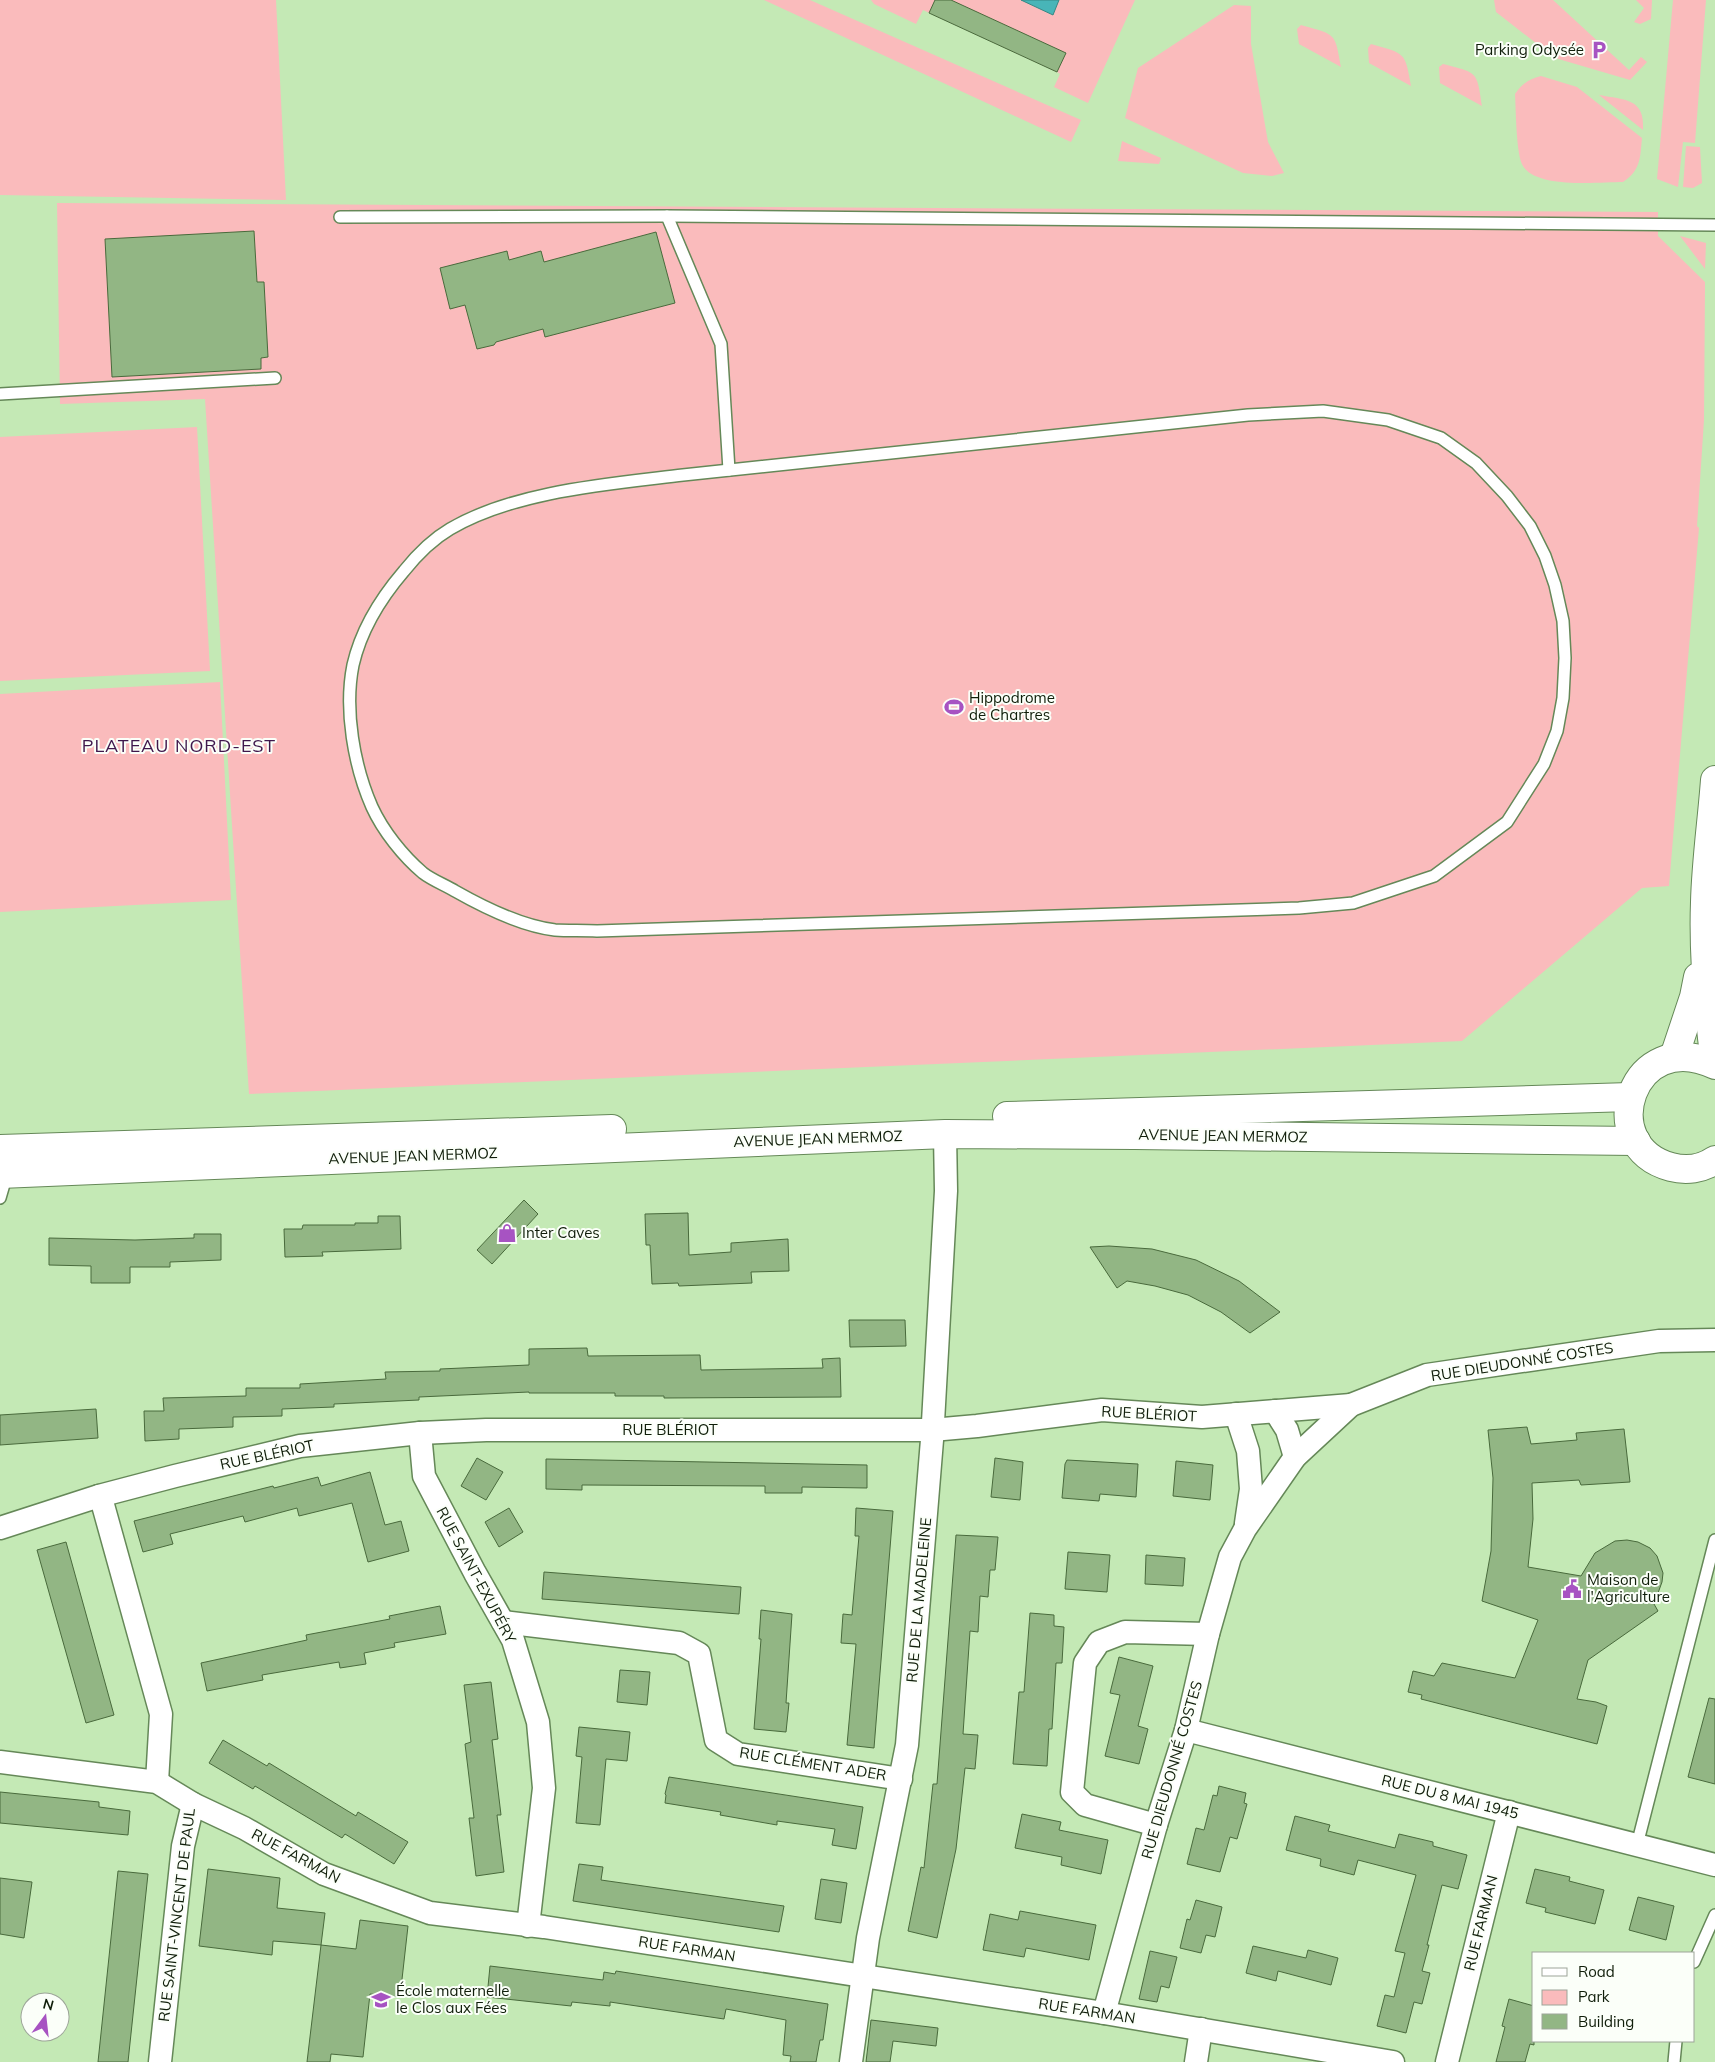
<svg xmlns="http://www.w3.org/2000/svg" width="1715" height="2062" font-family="Mulish,sans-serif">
	<rect width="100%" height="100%" fill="#c4e9b5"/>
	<!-- green -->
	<g fill="#fabbbc">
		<path d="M 0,0 L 276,0 L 286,200 L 0,195 Z"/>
		<path d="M 764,0 L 810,0 L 1081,120 L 1071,142 Z"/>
		<path d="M 871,0 L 1135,0 L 1088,103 L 1054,87 L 1060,74 L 1057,72 L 923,10 L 916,24 L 874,4 Z"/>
		<path d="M 1494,0 L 1553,0 L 1629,70 L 1641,57 L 1647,62 L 1630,80 L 1555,58 L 1496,12 Z"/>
		<path d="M 1636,0 L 1652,0 L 1651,19 L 1640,24 L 1634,22 L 1644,8 Z"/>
		<path d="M 1673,0 L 1706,0 L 1695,143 L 1683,142 L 1678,187 L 1657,179 Z"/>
		<path d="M 1234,5 L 1251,6 L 1251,44 L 1268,142 L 1284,173 L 1272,176 L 1243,173 L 1125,118 L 1138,68 Z"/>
		<path d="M 1301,25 C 1336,35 1335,32 1341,67 L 1299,44 L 1297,29 Z"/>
		<path d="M 1371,44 C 1405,54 1405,51 1411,86 L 1369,63 L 1368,48 Z"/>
		<path d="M 1443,64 C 1477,73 1477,70 1482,106 L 1440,83 L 1439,67 Z"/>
		<path d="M 1541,76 L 1577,87 L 1642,138 C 1640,158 1641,170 1623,182 C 1599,182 1537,189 1523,166 C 1516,155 1516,110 1515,94 C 1523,83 1529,79 1541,76 Z"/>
		<path d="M 1599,95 C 1625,100 1645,98 1643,130 Z"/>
		<path d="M 1122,141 L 1161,158 L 1159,164 L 1118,161 Z"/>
		<path d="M 1686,146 L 1700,147 L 1702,183 L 1693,188 L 1683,187 Z"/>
		<path d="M 57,203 L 1658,212 L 1658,236 L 1705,282 L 1705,289 L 1704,420 L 1697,526 L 1699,528 L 1669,886 L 1642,888 L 1462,1041 L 249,1094 L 205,399 L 60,404 Z"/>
		<path d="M 1680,236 L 1706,243 L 1705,269 Z"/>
		<path d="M 197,427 L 210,671 L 0,681 L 0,437 Z"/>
		<path d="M 220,682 L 231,900 L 0,912 L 0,694 Z"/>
	</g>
	<!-- water -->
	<path fill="#48b5b8" stroke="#378884" d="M 1021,0 L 1059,0 L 1053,15 Z"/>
	<!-- building -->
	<g fill="#92b684" stroke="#496a3c">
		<path d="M 935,0 L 951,0 L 1066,53 L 1057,72 L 929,13 Z"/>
		<path d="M 254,231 L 257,282 L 264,282 L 268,357 L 261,358 L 261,369 L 112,377 L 105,239 Z"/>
		<path d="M 656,232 L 675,303 L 545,337 L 543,329 L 496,342 L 494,345 L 477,349 L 465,305 L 450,309 L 440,268 L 507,251 L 509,260 L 541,251 L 544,262 Z"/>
		<path d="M 524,1200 L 538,1214 L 492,1264 L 477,1250 Z"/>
		<path d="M 688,1213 L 689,1255 L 731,1252 L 731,1243 L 788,1239 L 789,1271 L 751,1272 L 752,1283 L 679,1286 L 678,1283 L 652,1284 L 650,1245 L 646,1245 L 645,1214 Z"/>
		<path d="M 378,1216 L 400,1216 L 401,1249 L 322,1252 L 323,1256 L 285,1257 L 284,1229 L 302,1229 L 303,1225 L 355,1225 L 355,1223 L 378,1223 Z"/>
		<path d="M 194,1234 L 221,1234 L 221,1260 L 170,1262 L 170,1267 L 130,1267 L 130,1283 L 91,1283 L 91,1266 L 49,1265 L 49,1238 L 135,1240 L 194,1238 Z"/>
		<path d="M 1109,1246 L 1152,1249 L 1196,1260 L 1239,1281 L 1280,1312 L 1250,1333 L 1221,1312 L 1188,1295 L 1155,1286 L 1127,1281 L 1117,1288 L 1090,1247 Z"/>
		<path d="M 849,1320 L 905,1320 L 906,1346 L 850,1347 Z"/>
		<path d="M 587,1348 L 588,1356 L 700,1355 L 701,1370 L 823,1368 L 822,1359 L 840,1358 L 841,1397 L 664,1398 L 664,1396 L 615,1396 L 615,1393 L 529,1393 L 529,1392 L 419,1397 L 419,1400 L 334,1404 L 334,1407 L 282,1409 L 282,1416 L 233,1417 L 233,1427 L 179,1429 L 179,1439 L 145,1441 L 144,1411 L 164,1411 L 163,1398 L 246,1396 L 246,1388 L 300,1388 L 300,1384 L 386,1379 L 385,1372 L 440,1371 L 440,1369 L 529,1365 L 529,1349 Z"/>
		<path d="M 96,1409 L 98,1438 L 0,1445 L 0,1415 Z"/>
		<path d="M 1527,1427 L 1531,1444 L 1577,1440 L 1576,1433 L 1624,1429 L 1630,1482 L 1581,1485 L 1579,1480 L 1532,1483 L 1533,1519 L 1528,1567 L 1581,1576 L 1595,1553 L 1615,1541 L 1627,1540 L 1638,1542 L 1650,1548 L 1657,1556 L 1663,1573 L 1662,1582 L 1654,1604 L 1658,1611 L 1588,1660 L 1577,1699 L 1596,1702 L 1607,1706 L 1597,1744 L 1421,1699 L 1422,1695 L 1408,1692 L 1413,1671 L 1434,1676 L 1442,1663 L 1515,1678 L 1538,1620 L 1482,1601 L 1491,1551 L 1493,1478 L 1488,1430 Z"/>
		<path d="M 477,1458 L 503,1472 L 486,1500 L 461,1486 Z"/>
		<path d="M 995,1458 L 1023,1462 L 1020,1500 L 991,1497 Z"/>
		<path d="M 546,1459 L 867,1465 L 867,1488 L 802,1487 L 802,1493 L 765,1493 L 765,1486 L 582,1485 L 582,1490 L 546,1489 Z"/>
		<path d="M 1067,1460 L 1138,1464 L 1136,1497 L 1100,1494 L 1099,1501 L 1062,1498 L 1065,1464 Z"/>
		<path d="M 1176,1461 L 1213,1465 L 1210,1500 L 1173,1496 Z"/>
		<path d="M 370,1472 L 385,1525 L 401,1521 L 409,1551 L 368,1562 L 352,1503 L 299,1516 L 297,1508 L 245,1522 L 243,1516 L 170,1534 L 173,1544 L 143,1552 L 134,1521 L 273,1486 L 274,1488 L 318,1477 L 321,1486 Z"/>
		<path d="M 509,1508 L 523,1532 L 499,1547 L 485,1522 Z"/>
		<path d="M 856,1508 L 893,1511 L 874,1748 L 847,1745 L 856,1644 L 841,1643 L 843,1614 L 852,1615 L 859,1536 L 855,1536 Z"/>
		<path d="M 956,1535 L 998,1537 L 995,1570 L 990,1570 L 988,1597 L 980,1596 L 978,1632 L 970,1631 L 963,1734 L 978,1735 L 975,1769 L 965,1768 L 956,1849 L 937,1938 L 908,1931 L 921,1867 L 924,1868 L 933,1784 L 937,1784 Z"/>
		<path d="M 66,1542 L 114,1715 L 86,1723 L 37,1550 Z"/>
		<path d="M 1068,1552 L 1110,1555 L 1107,1592 L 1065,1589 Z"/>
		<path d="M 1146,1555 L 1185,1558 L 1183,1586 L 1145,1584 Z"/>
		<path d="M 544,1572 L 741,1587 L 739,1614 L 542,1599 Z"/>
		<path d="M 440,1606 L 446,1634 L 394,1643 L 395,1647 L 364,1653 L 366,1664 L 340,1668 L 339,1662 L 262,1675 L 263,1680 L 207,1691 L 201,1663 L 307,1640 L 306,1635 L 390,1619 L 389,1616 Z"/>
		<path d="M 761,1610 L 792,1614 L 786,1703 L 789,1703 L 786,1732 L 754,1729 L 761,1639 L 759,1639 Z"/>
		<path d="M 1030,1613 L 1054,1615 L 1054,1626 L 1064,1627 L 1062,1663 L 1056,1663 L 1052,1729 L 1049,1729 L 1047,1766 L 1013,1764 L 1019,1692 L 1024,1692 Z"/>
		<path d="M 1119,1657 L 1153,1666 L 1138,1726 L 1148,1729 L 1139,1764 L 1105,1756 L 1120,1695 L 1110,1693 Z"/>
		<path d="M 620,1670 L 650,1672 L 647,1705 L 617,1702 Z"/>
		<path d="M 491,1682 L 498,1739 L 492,1740 L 501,1815 L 497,1815 L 504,1872 L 476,1876 L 469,1818 L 474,1818 L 465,1744 L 471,1742 L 464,1685 Z"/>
		<path d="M 1709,1698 L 1715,1699 L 1715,1784 L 1688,1777 Z"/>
		<path d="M 579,1727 L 630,1732 L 627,1761 L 606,1759 L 600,1825 L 576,1823 L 582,1757 L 576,1756 Z"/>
		<path d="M 223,1740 L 267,1766 L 269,1763 L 356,1816 L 358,1812 L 408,1842 L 394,1864 L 345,1834 L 342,1838 L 255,1786 L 253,1789 L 209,1763 Z"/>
		<path d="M 669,1777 L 863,1807 L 856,1849 L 832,1845 L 835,1829 L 777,1821 L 777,1825 L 720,1815 L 721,1812 L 665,1803 L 666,1795 L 665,1794 Z"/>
		<path d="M 1219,1786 L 1246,1793 L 1244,1803 L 1247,1804 L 1237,1839 L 1230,1837 L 1220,1872 L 1187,1864 L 1196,1828 L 1204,1830 L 1213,1795 L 1217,1796 Z"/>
		<path d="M 0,1792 L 99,1802 L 99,1807 L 130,1811 L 128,1835 L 0,1823 Z"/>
		<path d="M 1022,1814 L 1061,1822 L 1059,1830 L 1108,1840 L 1101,1874 L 1061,1865 L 1062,1857 L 1015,1848 Z"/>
		<path d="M 1295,1816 L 1330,1825 L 1328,1831 L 1395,1848 L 1399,1834 L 1433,1842 L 1433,1846 L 1467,1855 L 1458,1889 L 1442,1885 L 1427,1945 L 1429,1945 L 1422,1971 L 1430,1973 L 1422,2004 L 1414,2002 L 1406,2033 L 1377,2026 L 1385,1995 L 1394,1997 L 1405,1953 L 1395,1951 L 1416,1875 L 1358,1860 L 1354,1875 L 1320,1866 L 1321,1859 L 1286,1850 Z"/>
		<path d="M 579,1864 L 603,1867 L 601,1880 L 784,1906 L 779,1932 L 573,1901 Z"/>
		<path d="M 208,1869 L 280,1878 L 277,1908 L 325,1913 L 321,1945 L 356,1949 L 360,1920 L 408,1926 L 400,1997 L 370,1994 L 363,2057 L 331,2054 L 330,2062 L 307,2062 L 321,1945 L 273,1941 L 272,1955 L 199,1946 Z"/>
		<path d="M 1535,1869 L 1570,1877 L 1569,1881 L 1604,1890 L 1595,1924 L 1545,1912 L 1546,1908 L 1526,1903 Z"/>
		<path d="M 118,1871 L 148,1874 L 135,1996 L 128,2062 L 98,2062 Z"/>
		<path d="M 0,1878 L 32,1882 L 24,1938 L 0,1934 Z"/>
		<path d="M 821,1879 L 847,1883 L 841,1923 L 815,1919 Z"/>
		<path d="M 1638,1897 L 1674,1906 L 1666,1940 L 1629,1930 Z"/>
		<path d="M 1196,1900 L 1222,1907 L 1215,1937 L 1206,1935 L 1201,1953 L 1180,1948 L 1187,1919 L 1190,1920 Z"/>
		<path d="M 1020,1911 L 1096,1925 L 1089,1960 L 1026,1948 L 1024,1957 L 983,1950 L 990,1914 L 1018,1920 Z"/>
		<path d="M 1253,1946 L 1306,1958 L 1308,1950 L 1338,1958 L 1331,1985 L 1278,1971 L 1276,1981 L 1246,1973 Z"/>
		<path d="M 1150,1951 L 1177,1957 L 1169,1988 L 1161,1986 L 1157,2002 L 1139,1999 Z"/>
		<path d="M 490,1966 L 603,1980 L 604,1972 L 615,1974 L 616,1971 L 828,2004 L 823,2040 L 820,2040 L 816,2062 L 790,2062 L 791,2056 L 783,2055 L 786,2020 L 726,2009 L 724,2019 L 610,2002 L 610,2006 L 572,2002 L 571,2006 L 487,1997 Z"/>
		<path d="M 1509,1999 L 1534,2006 L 1534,2045 L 1530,2044 L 1525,2062 L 1496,2062 L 1505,2027 L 1502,2026 Z"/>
		<path d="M 871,2020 L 938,2028 L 936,2046 L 893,2041 L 890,2062 L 866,2062 Z"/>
	</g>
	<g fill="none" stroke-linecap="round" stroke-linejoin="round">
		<!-- service casing -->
		<g stroke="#658858" stroke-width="14">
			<g id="service">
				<path d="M 667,216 L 721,344 L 729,470"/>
				<path d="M 340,217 L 667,216 L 1715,225"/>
				<path d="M 0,394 L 275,378"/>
				<path d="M 1323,411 L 1388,420 L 1441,438 L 1476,463 L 1507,496 L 1530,526 L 1545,556 L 1555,585 L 1563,621 L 1565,658 L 1563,698 L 1557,731 L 1544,764 L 1507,822 L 1434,876 L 1353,903 L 1299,908 L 597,931 C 583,930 569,931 555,930 C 521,926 485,908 455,891 C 445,885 432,880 423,873 C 403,856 383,831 372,807 C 354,766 344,710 353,665 C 361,630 380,599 404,571 C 416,556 433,539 450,529 C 515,491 609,484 683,475 L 1248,415 Z"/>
				<path d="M 0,1198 L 7,1174"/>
				<path d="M 1637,1845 L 1715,1540"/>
				<path d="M 1694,1962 L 1715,1915"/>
				<path d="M 1674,2062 L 1676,2041"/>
			</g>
		</g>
		<!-- minor casing -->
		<g stroke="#658858" stroke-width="25">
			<g id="minor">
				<path d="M 1275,1411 L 1287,1430 L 1295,1457"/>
				<path d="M 1236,1414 L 1248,1451 L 1251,1489 L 1246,1523"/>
				<path d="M 420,1433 L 424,1476 L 475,1573 L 513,1640 L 538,1722 L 544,1788 L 528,1926"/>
				<path d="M 99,1496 L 103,1505 L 161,1714 L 157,1782"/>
				<path d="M 0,1528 L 99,1496 L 175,1476 L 300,1446 L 420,1433 L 486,1430 L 932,1430 L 977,1426 L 1102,1410 L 1202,1417 L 1351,1405"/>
				<path d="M 503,1622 L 679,1643 L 699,1654 L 716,1740 L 738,1754 L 901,1779"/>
				<path d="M 1186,1730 L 1715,1865"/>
				<path d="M 0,1762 L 157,1782 L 193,1804 L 244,1828 L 324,1874 L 430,1913 L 544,1927 L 1104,2013 L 1393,2062"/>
				<path d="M 1156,1825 L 1085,1805 L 1072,1792 L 1085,1663 L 1099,1642 L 1125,1632 L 1208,1634"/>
				<path d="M 1104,2013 L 1156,1825 L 1186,1730 L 1208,1634 L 1230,1557 L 1245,1529 L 1295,1457 L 1351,1405 L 1427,1375 L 1659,1341 L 1715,1340"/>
				<path d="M 160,2062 L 183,1846 L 193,1804"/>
				<path d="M 851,2062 L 868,1938 L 907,1745 L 932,1440 L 946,1191 L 945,1134"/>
				<path d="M 1196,2062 L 1201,2029"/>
				<path d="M 1447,2062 L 1509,1812"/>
			</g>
		</g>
		<!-- tertiary casing -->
		<g stroke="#658858" stroke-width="30">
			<g id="tertiary">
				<path d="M 1715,780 C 1712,821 1706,861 1705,902 C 1703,956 1708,1009 1715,1062"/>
				<path d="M 1674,1057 L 1694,997 L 1698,977"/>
			</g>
		</g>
		<!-- secondary casing -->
		<g stroke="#658858" stroke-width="30">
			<g id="secondary">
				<path d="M 1715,1065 C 1632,1025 1593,1146 1671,1167 C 1686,1171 1702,1169 1715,1160"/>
				<path d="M 1007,1116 L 1630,1097"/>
				<path d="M 0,1149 L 612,1129"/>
				<path d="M 0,1174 L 945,1134 L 1135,1135 L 1636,1141"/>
			</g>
		</g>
		<!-- service -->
		<use href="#service" stroke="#fff" stroke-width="11"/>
		<!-- minor -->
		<use href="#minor" stroke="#fff" stroke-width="22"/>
		<!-- tertiary -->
		<use href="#tertiary" stroke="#fff" stroke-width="28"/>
		<!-- secondary -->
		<use href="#secondary" stroke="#fff" stroke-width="28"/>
	</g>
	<!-- icons -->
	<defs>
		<g id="parking-bare" transform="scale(1.5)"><path d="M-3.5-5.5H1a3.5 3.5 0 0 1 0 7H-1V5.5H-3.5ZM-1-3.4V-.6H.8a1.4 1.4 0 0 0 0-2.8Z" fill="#a753c2" stroke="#fbfff9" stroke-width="2.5" paint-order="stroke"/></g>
		<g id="stadium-bare" transform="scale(1.5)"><path d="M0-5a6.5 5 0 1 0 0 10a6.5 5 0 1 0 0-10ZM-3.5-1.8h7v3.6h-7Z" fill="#a753c2" stroke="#fbfff9" stroke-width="2.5" paint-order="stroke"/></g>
		<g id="shop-bare" transform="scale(1.5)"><path d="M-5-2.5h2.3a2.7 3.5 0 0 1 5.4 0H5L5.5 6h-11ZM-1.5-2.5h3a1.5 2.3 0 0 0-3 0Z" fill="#a753c2" stroke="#fbfff9" stroke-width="2.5" paint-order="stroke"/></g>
		<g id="civic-bare" transform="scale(1.5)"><path d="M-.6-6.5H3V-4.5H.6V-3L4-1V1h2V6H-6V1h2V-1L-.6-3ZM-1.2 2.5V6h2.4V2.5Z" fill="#a753c2" stroke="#fbfff9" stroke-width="2.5" paint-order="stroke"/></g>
		<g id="school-bare" transform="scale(1.5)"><path d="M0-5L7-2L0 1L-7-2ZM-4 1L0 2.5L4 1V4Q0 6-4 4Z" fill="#a753c2" stroke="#fbfff9" stroke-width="2.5" paint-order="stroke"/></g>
	</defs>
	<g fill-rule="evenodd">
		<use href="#parking-bare" x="1599" y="50"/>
		<use href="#stadium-bare" x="954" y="707"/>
		<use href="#shop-bare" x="507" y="1233"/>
		<use href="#civic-bare" x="1572" y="1589"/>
		<use href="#school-bare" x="381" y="2000"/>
	</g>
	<g text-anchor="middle" stroke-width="4" stroke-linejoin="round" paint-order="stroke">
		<!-- poi labels -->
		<g font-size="15" fill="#101e0a" stroke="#fbfff9" text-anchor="start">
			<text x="1584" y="55" text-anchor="end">Parking Odysée</text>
			<text x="969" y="703">Hippodrome<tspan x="969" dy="17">de Chartres</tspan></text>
			<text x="522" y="1238">Inter Caves</text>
			<text x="1587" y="1585">Maison de<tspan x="1587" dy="17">l'Agriculture</tspan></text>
			<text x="396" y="1996">École maternelle<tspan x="396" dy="17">le Clos aux Fées</tspan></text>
		</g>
		<!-- street labels -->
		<g font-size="15" fill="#101e0a" stroke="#fbfff9">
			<text transform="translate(1223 1136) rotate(1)" y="5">AVENUE JEAN MERMOZ</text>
			<text transform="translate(818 1139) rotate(-2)" y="5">AVENUE JEAN MERMOZ</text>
			<text transform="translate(413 1156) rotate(-2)" y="5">AVENUE JEAN MERMOZ</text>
			<text transform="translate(1522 1362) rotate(-9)" y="5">RUE DIEUDONNÉ COSTES</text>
			<text transform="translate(1149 1414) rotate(3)" y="5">RUE BLÉRIOT</text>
			<text x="670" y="1435">RUE BLÉRIOT</text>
			<text transform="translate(267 1455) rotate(-12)" y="5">RUE BLÉRIOT</text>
			<text transform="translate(476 1575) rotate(62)" y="5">RUE SAINT-EXUPÉRY</text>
			<text transform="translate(919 1600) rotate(-85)" y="5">RUE DE LA MADELEINE</text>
			<text transform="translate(813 1764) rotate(9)" y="5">RUE CLÉMENT ADER</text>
			<text transform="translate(1172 1770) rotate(-74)" y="5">RUE DIEUDONNÉ COSTES</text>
			<text transform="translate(1450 1797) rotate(14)" y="5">RUE DU 8 MAI 1945</text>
			<text transform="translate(296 1856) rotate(28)" y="5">RUE FARMAN</text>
			<text transform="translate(177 1915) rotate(-83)" y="5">RUE SAINT-VINCENT DE PAUL</text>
			<text transform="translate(1481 1923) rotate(-76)" y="5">RUE FARMAN</text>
			<text transform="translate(687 1949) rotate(9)" y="5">RUE FARMAN</text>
			<text transform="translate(1087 2011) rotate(9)" y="5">RUE FARMAN</text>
		</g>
		<!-- quarter labels -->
		<g font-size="18" letter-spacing="1" fill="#3f174c" stroke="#fbfff9">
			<text x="179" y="752">PLATEAU NORD-EST</text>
		</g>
	</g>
	<!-- legend -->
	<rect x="1532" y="1952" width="162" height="90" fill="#fbfff9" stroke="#9da599"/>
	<rect x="1542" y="1968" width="25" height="8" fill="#ffffff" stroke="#9da599"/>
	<text x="1578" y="1977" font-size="15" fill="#101e0a">Road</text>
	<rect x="1542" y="1990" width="25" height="15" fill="#fabbbc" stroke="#9da599"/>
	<text x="1578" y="2002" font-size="15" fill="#101e0a">Park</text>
	<rect x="1542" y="2014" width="25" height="15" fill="#92b684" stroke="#9da599"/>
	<text x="1578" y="2027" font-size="15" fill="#101e0a">Building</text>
	<!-- north arrow -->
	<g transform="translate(45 2017) rotate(15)"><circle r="24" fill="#fbfff9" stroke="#9da599"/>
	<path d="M0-4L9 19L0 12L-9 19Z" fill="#a753c2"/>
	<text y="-8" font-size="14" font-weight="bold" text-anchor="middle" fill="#101e0a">N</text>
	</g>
</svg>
